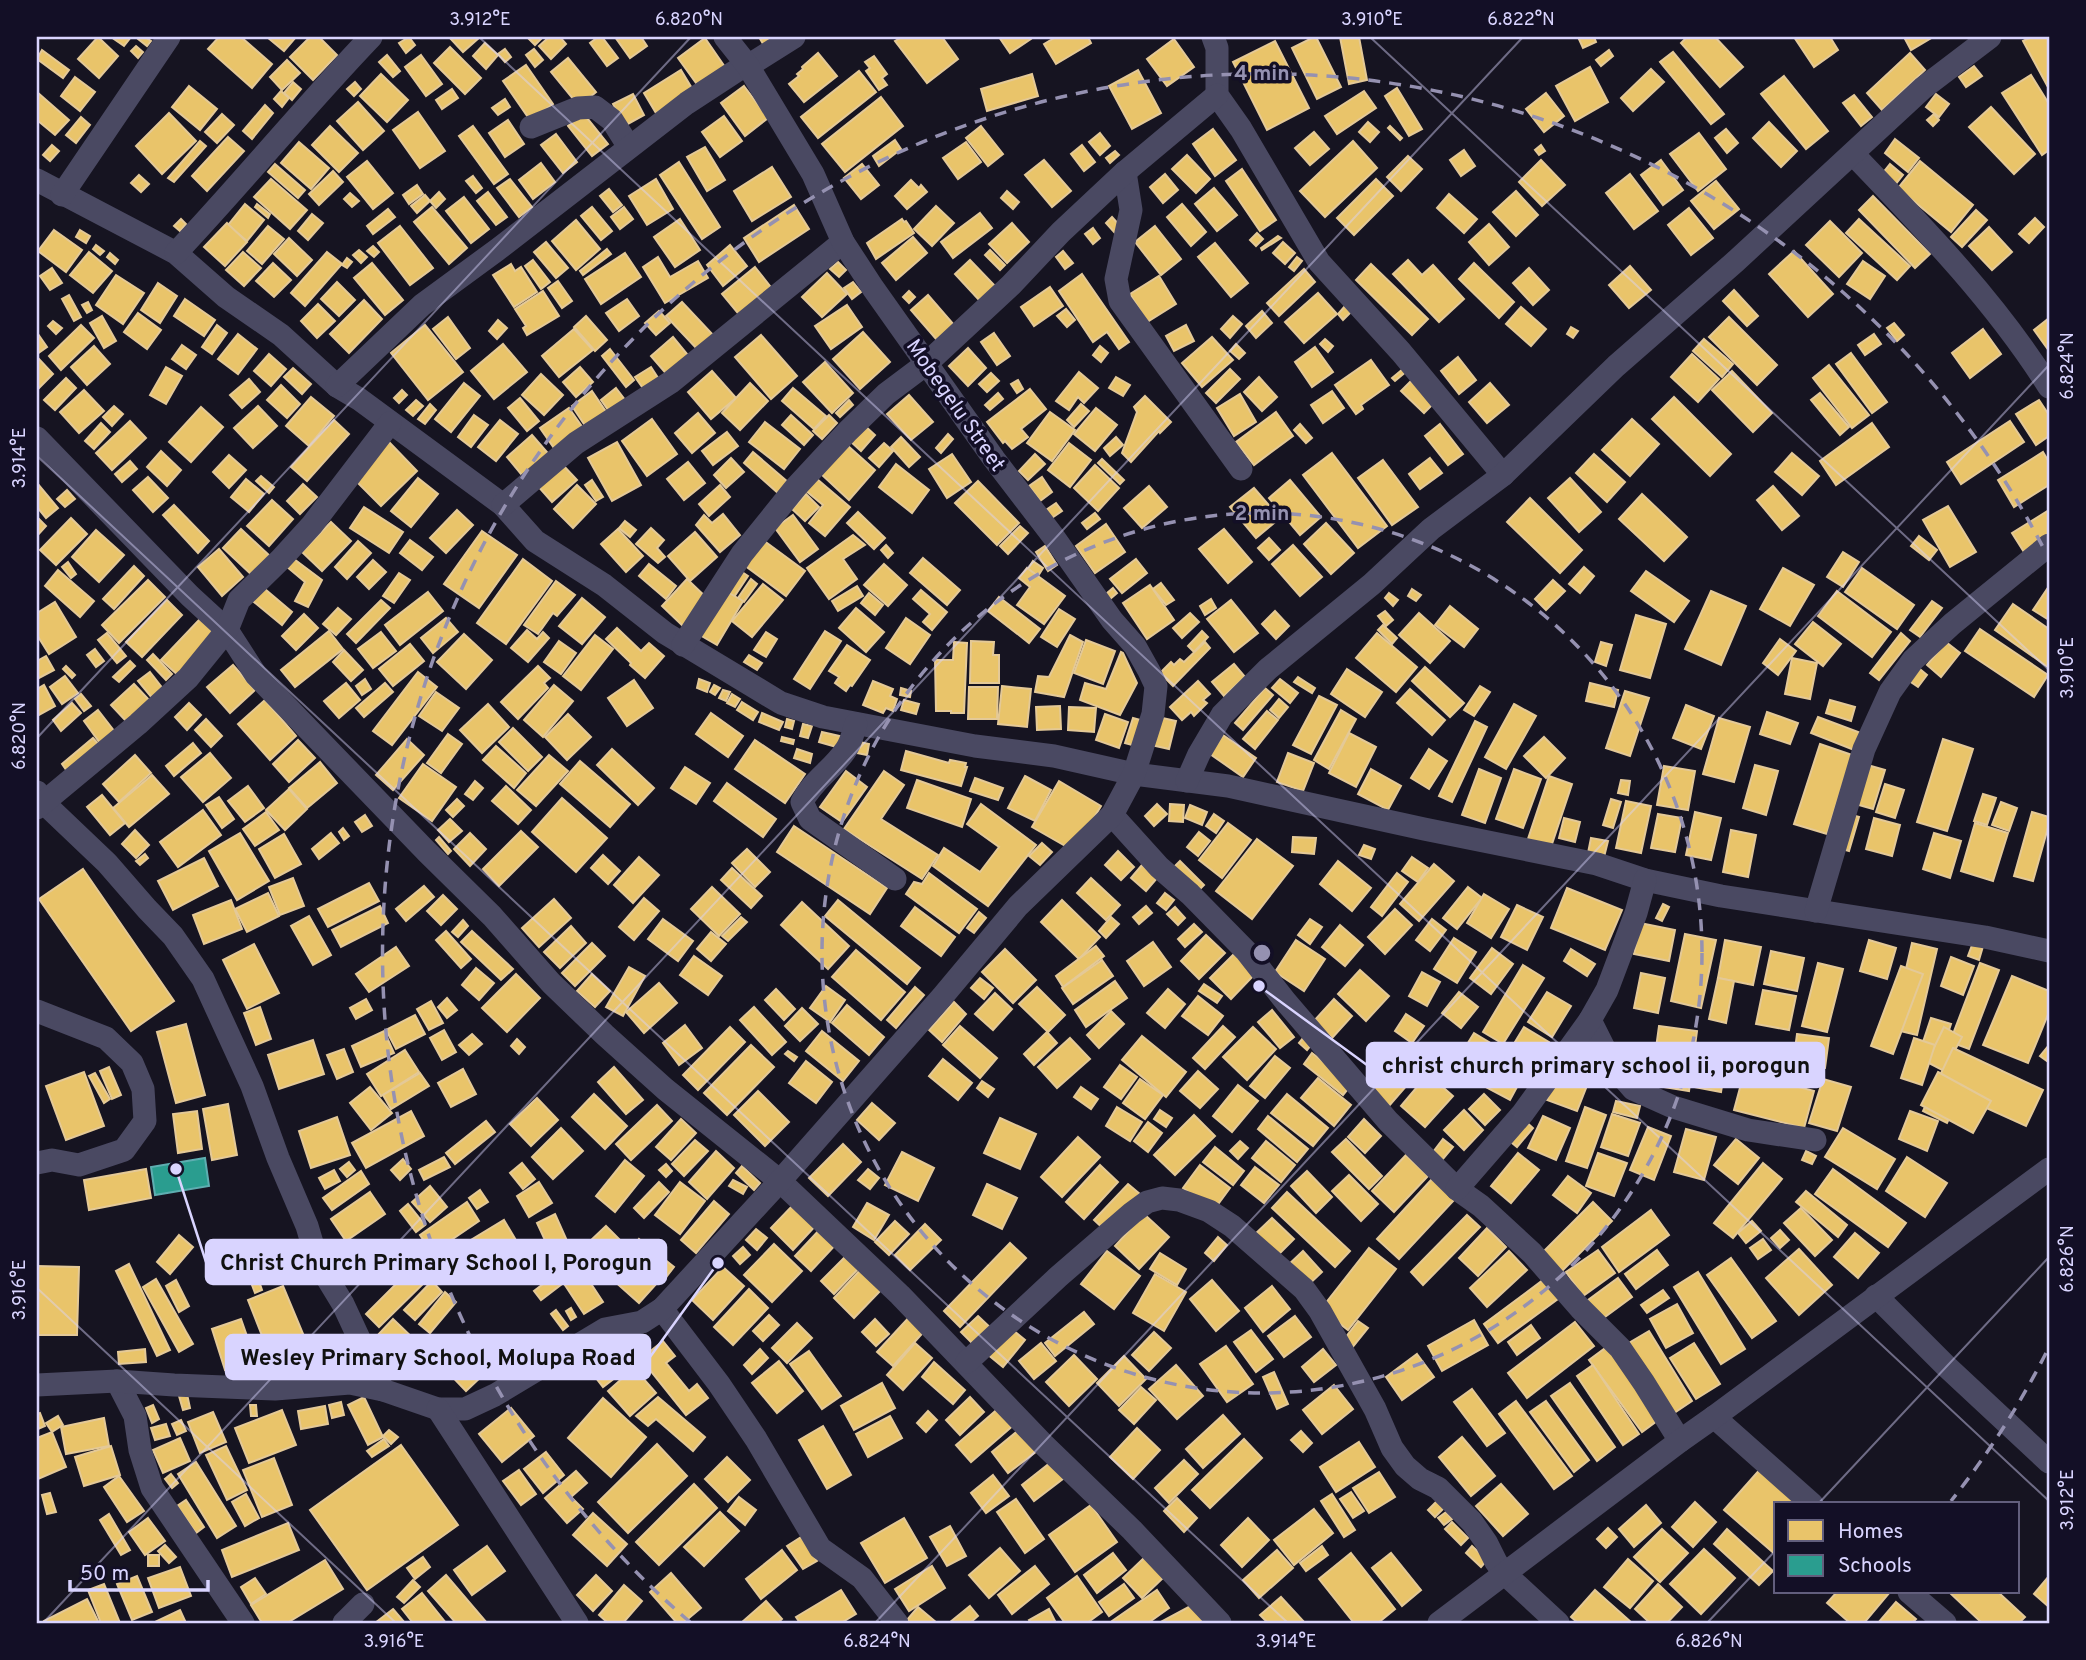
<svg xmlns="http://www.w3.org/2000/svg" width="2086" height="1660" font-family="Overpass,sans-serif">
	<rect width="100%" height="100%" fill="#161421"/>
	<!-- homes -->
	<g fill="#e9c46a" stroke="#e4c997" stroke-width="2">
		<path d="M 98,37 L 118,56 L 99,78 L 78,59 Z"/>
		<path d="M 111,37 L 131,37 L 124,46 Z"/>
		<path d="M 139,37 L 145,37 L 151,41 L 147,46 L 138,39 Z"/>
		<path d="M 219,37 L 241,37 L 272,64 L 252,88 L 208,49 Z"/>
		<path d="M 267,37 L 296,37 L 284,51 Z"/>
		<path d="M 310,37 L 319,37 L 337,55 L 313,80 L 290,57 Z"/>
		<path d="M 409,37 L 415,45 L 406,53 L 399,43 Z"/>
		<path d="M 449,37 L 480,37 L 463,52 Z"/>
		<path d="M 527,37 L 543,37 L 535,45 Z"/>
		<path d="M 549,37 L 560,37 L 566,44 L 551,59 L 539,46 Z"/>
		<path d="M 598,37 L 602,37 L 618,58 L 607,66 L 590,43 Z"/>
		<path d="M 615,37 L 641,37 L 647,46 L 630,58 Z"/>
		<path d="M 759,37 L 784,37 L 766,49 Z"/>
		<path d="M 902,37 L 942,37 L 958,59 L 927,83 L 895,41 Z"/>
		<path d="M 999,37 L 1030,37 L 1031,39 L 1010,53 Z"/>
		<path d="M 1056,37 L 1088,37 L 1091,43 L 1056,64 L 1044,44 Z"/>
		<path d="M 1314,37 L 1316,37 L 1341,87 L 1317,99 L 1292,48 Z"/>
		<path d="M 1340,37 L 1359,37 L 1367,80 L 1349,84 Z"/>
		<path d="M 1578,37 L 1594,37 L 1596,42 L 1583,48 Z"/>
		<path d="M 1687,37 L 1715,37 L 1743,67 L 1720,87 L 1681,43 Z"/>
		<path d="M 1794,37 L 1830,37 L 1838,50 L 1814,67 Z"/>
		<path d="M 1904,37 L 1933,37 L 1911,50 Z"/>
		<path d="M 2031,37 L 2049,37 L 2049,89 L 2023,41 Z"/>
		<path d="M 705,38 L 725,67 L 699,87 L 678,58 Z"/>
		<path d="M 1174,39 L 1194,67 L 1167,86 L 1147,59 Z"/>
		<path d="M 1275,41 L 1309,108 L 1267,130 L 1233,62 Z"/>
		<path d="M 485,43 L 498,55 L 486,69 L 473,56 Z"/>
		<path d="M 136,46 L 143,52 L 138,58 L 131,51 Z"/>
		<path d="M 450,47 L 481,78 L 465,94 L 434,63 Z"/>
		<path d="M 505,49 L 511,57 L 505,62 L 498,54 Z"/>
		<path d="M 534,49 L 543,60 L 535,67 L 526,55 Z"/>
		<path d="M 42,50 L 69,70 L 63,78 L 37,59 Z"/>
		<path d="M 1609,50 L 1613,56 L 1601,66 L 1596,60 Z"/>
		<path d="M 1673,52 L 1724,114 L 1711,124 L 1660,62 Z"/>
		<path d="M 818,53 L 837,76 L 804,102 L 789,84 L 799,76 L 797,74 L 803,69 L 802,67 Z"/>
		<path d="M 1910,53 L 1925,70 L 1882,110 L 1867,93 Z"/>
		<path d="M 387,55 L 400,71 L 393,77 L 379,62 Z"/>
		<path d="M 421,55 L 442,84 L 426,96 L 405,67 Z"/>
		<path d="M 874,56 L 887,74 L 882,78 L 887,85 L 879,90 L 866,71 L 870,68 L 865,62 Z"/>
		<path d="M 568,58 L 596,92 L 579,106 L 551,72 Z"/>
		<path d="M 287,60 L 300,73 L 282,90 L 270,77 Z"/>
		<path d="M 526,65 L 553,104 L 530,120 L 503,81 Z"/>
		<path d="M 1974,66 L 1982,76 L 1966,87 L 1959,77 Z"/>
		<path d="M 1590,67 L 1608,102 L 1575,121 L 1556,86 Z"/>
		<path d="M 1651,69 L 1664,82 L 1633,111 L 1621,98 Z"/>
		<path d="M 681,70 L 693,90 L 656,113 L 644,93 Z"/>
		<path d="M 1138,70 L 1161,113 L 1132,129 L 1109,86 Z"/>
		<path d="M 859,71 L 876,92 L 818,138 L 801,117 Z"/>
		<path d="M 381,74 L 408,100 L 387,122 L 360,96 Z"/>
		<path d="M 1032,74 L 1038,96 L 987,111 L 981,89 Z"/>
		<path d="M 2031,75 L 2049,104 L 2049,150 L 2042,155 L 2002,93 Z"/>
		<path d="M 1784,76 L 1828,131 L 1806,149 L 1761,94 Z"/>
		<path d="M 75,77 L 95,92 L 80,111 L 61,96 Z"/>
		<path d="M 293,82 L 301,89 L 292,100 L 284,93 Z"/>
		<path d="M 355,82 L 361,89 L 354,96 L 347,89 Z"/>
		<path d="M 189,86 L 217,109 L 200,130 L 172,107 Z"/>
		<path d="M 744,86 L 768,118 L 745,136 L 721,103 Z"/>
		<path d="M 1397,88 L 1422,129 L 1409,136 L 1385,96 Z"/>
		<path d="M 452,89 L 458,98 L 442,109 L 436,100 Z"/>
		<path d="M 281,91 L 289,98 L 282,107 L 274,99 Z"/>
		<path d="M 1364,91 L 1376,108 L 1337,134 L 1325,116 Z"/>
		<path d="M 37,92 L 69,120 L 55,135 L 37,120 Z"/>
		<path d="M 1546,93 L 1564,116 L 1544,132 L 1526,109 Z"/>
		<path d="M 633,94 L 644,115 L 624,126 L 613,104 Z"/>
		<path d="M 1936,94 L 1949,104 L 1939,117 L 1926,107 Z"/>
		<path d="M 1854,95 L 1872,117 L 1861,126 L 1843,103 Z"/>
		<path d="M 881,97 L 903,126 L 845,172 L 822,144 Z"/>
		<path d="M 505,99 L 510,107 L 498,115 L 492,108 Z"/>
		<path d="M 358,102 L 384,131 L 363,150 L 337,121 Z"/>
		<path d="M 265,105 L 273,113 L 252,139 L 243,131 Z"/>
		<path d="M 1991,107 L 2035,154 L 2014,174 L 1969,127 Z"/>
		<path d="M 418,112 L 445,151 L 420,168 L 393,130 Z"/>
		<path d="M 169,113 L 196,141 L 162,174 L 136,146 Z"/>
		<path d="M 583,113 L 608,144 L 592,156 L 568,126 Z"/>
		<path d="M 222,114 L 234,125 L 217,143 L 205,132 Z"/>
		<path d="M 1934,114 L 1939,120 L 1933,126 L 1927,120 Z"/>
		<path d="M 724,116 L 742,141 L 720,157 L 702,132 Z"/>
		<path d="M 81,117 L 90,125 L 76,143 L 66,135 Z"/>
		<path d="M 508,120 L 524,144 L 505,157 L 489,133 Z"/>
		<path d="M 1368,122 L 1379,132 L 1370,142 L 1359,132 Z"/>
		<path d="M 1769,122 L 1797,151 L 1781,167 L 1753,138 Z"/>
		<path d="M 330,126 L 358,153 L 339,172 L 312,145 Z"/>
		<path d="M 473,126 L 508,174 L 494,184 L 459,136 Z"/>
		<path d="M 981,126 L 1003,154 L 988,166 L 966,138 Z"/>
		<path d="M 1390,126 L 1402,138 L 1400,140 L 1388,128 Z"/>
		<path d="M 1213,129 L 1236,160 L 1215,176 L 1193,144 Z"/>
		<path d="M 1726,129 L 1738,143 L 1727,153 L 1715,138 Z"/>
		<path d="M 1314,132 L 1329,149 L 1310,165 L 1295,148 Z"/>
		<path d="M 1100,133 L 1110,146 L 1100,155 L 1089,142 Z"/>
		<path d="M 1699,133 L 1726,169 L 1698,191 L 1670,154 Z"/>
		<path d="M 556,134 L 577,162 L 563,173 L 541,145 Z"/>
		<path d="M 228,137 L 244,151 L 207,191 L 192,176 Z"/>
		<path d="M 1895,139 L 1919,158 L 1908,172 L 1885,153 Z"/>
		<path d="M 895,140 L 901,149 L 879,166 L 873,156 Z"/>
		<path d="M 200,141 L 206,146 L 174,182 L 168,178 Z"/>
		<path d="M 1353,141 L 1377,168 L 1325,217 L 1300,191 Z"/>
		<path d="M 299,142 L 329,168 L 311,189 L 281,163 Z"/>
		<path d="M 966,142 L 981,162 L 958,179 L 943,158 Z"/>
		<path d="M 52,145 L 59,151 L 50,161 L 43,155 Z"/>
		<path d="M 1082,145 L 1095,162 L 1084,171 L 1071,154 Z"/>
		<path d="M 1541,145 L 1545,151 L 1539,155 L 1535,150 Z"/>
		<path d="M 705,147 L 725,180 L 707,191 L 687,157 Z"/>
		<path d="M 1464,150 L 1475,166 L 1461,176 L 1450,160 Z"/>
		<path d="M 1115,151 L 1119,155 L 1110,163 L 1106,158 Z"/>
		<path d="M 1187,155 L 1210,179 L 1196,193 L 1172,169 Z"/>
		<path d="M 1408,156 L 1422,169 L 1401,191 L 1387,177 Z"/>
		<path d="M 1044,160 L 1071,191 L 1052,207 L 1025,175 Z"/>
		<path d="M 1541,160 L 1565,185 L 1542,206 L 1519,182 Z"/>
		<path d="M 1661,160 L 1683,190 L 1663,205 L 1641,175 Z"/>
		<path d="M 367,161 L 393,193 L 373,209 L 347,177 Z"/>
		<path d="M 1920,161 L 1973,205 L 1951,232 L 1898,188 Z"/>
		<path d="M 679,162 L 720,227 L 702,239 L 660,175 Z"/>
		<path d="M 541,163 L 555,182 L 533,199 L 519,180 Z"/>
		<path d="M 275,164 L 305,190 L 298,198 L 268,172 Z"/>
		<path d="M 862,164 L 879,185 L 861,199 L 844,178 Z"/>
		<path d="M 1890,164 L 1903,175 L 1891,190 L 1878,179 Z"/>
		<path d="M 772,167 L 791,197 L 752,221 L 734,191 Z"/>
		<path d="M 1242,169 L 1276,220 L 1260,231 L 1226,181 Z"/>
		<path d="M 333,171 L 343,182 L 319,205 L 309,194 Z"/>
		<path d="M 1165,174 L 1178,190 L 1163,203 L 1150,187 Z"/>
		<path d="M 1630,174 L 1658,211 L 1634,229 L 1606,193 Z"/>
		<path d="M 139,175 L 149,184 L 141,192 L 131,183 Z"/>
		<path d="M 473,176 L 482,188 L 476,193 L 466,181 Z"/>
		<path d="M 271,179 L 307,210 L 290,229 L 254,197 Z"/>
		<path d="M 510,179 L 532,207 L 519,217 L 497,188 Z"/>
		<path d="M 656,179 L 673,209 L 647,225 L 629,196 Z"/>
		<path d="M 1376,179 L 1393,196 L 1354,235 L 1337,218 Z"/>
		<path d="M 911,180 L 919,188 L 921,185 L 927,192 L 907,209 L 895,196 Z"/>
		<path d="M 1716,181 L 1739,209 L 1714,229 L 1691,201 Z"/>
		<path d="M 417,185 L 423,194 L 409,204 L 403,195 Z"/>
		<path d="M 1214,188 L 1237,215 L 1217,231 L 1195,204 Z"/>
		<path d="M 609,189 L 622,205 L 613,212 L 600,196 Z"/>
		<path d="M 1007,191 L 1019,202 L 1013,209 L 1001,198 Z"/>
		<path d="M 1516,191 L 1538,215 L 1516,236 L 1493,212 Z"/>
		<path d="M 439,192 L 445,199 L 436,208 L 430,201 Z"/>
		<path d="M 488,192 L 507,217 L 496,225 L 477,201 Z"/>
		<path d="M 350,193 L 359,201 L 352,207 L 344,199 Z"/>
		<path d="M 1449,194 L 1477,219 L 1464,233 L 1437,208 Z"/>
		<path d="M 425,195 L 430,201 L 417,213 L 411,206 Z"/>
		<path d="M 1873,196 L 1930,254 L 1915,268 L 1859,210 Z"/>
		<path d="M 464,197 L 489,229 L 471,243 L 446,211 Z"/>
		<path d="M 245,204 L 264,220 L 247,241 L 228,225 Z"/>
		<path d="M 257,204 L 270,214 L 268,218 L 255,207 Z"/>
		<path d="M 1182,204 L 1206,232 L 1191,246 L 1167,217 Z"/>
		<path d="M 794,205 L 809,229 L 759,262 L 744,238 Z"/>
		<path d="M 936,206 L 954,223 L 932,246 L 914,229 Z"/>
		<path d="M 432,207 L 467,248 L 449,264 L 414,222 Z"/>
		<path d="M 592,207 L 612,231 L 601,240 L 581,216 Z"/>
		<path d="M 624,207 L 633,219 L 620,229 L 611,217 Z"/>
		<path d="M 1689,208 L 1713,238 L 1691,255 L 1668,225 Z"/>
		<path d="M 388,209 L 395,217 L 373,234 L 367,226 Z"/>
		<path d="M 1976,210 L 1987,220 L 1962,247 L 1951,237 Z"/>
		<path d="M 980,213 L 992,228 L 953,258 L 941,242 Z"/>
		<path d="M 312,214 L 323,223 L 308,240 L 298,231 Z"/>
		<path d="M 1112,217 L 1121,227 L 1115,233 L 1106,223 Z"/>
		<path d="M 2035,218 L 2044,227 L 2029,243 L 2019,234 Z"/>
		<path d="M 181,219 L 186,224 L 180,231 L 174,226 Z"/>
		<path d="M 680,219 L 700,250 L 675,267 L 654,237 Z"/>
		<path d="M 902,219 L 904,222 L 906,221 L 914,233 L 876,259 L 867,243 Z"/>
		<path d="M 1859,219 L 1910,266 L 1897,280 L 1846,233 Z"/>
		<path d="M 576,220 L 600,249 L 576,270 L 552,241 Z"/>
		<path d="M 1830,221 L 1862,253 L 1839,277 L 1806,245 Z"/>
		<path d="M 227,223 L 247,242 L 225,266 L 204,247 Z"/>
		<path d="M 1012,223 L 1029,242 L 1007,263 L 989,244 Z"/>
		<path d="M 1489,224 L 1509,247 L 1489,265 L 1469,242 Z"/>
		<path d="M 268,226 L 284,239 L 262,264 L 247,251 Z"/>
		<path d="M 400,226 L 433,268 L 410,285 L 378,243 Z"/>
		<path d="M 1155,226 L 1181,259 L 1161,275 L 1135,242 Z"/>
		<path d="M 1989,227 L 2012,252 L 1992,270 L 1969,246 Z"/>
		<path d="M 1093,228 L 1100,238 L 1093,244 L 1085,234 Z"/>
		<path d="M 54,230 L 82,250 L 66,272 L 38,251 Z"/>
		<path d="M 80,230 L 90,236 L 86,243 L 76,237 Z"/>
		<path d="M 1257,233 L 1263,239 L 1256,246 L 1250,240 Z"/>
		<path d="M 1278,236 L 1281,238 L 1262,250 L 1261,248 Z"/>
		<path d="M 913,237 L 927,253 L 896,280 L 882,263 Z"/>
		<path d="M 289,238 L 312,260 L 297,276 L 274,254 Z"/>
		<path d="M 546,242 L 568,268 L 556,278 L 534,252 Z"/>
		<path d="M 1283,242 L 1295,253 L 1285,264 L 1273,253 Z"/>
		<path d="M 1215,243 L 1248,283 L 1231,297 L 1198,257 Z"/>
		<path d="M 96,245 L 104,251 L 100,255 L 93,249 Z"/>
		<path d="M 730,245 L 747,266 L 723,286 L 707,265 Z"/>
		<path d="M 373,246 L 379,252 L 374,257 L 367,251 Z"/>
		<path d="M 607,249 L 611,254 L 583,275 L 580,271 Z"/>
		<path d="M 359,250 L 367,257 L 361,263 L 353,255 Z"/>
		<path d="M 990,250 L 1005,265 L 1000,270 L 985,255 Z"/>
		<path d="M 1063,251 L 1073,263 L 1065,269 L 1056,257 Z"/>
		<path d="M 1794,251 L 1833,294 L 1808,317 L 1769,274 Z"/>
		<path d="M 89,252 L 112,271 L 93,293 L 70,275 Z"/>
		<path d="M 243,252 L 261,268 L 244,286 L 226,270 Z"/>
		<path d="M 327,252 L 342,264 L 305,306 L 291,293 Z"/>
		<path d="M 110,253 L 118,260 L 115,264 L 107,257 Z"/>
		<path d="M 625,253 L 641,277 L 601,304 L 585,279 Z"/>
		<path d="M 658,257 L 670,277 L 698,261 L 708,278 L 665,303 L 643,267 Z"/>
		<path d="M 1297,257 L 1302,261 L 1294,271 L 1289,267 Z"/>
		<path d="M 347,258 L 352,262 L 347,268 L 342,265 Z"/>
		<path d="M 533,260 L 550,282 L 541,289 L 525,266 Z"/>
		<path d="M 970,260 L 995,286 L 980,301 L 955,274 Z"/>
		<path d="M 1408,260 L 1422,275 L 1433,265 L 1464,299 L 1439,322 L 1393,274 Z"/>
		<path d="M 1863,261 L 1885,276 L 1870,299 L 1847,284 Z"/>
		<path d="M 838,262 L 846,270 L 839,277 L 830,269 Z"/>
		<path d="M 273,263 L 291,280 L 274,297 L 256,281 Z"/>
		<path d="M 372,263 L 403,300 L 385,315 L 354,278 Z"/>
		<path d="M 1474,263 L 1514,302 L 1499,318 L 1459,279 Z"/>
		<path d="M 511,264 L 515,271 L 521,267 L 537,292 L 514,307 L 493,275 Z"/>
		<path d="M 1371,264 L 1428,319 L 1412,335 L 1356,280 Z"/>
		<path d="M 1630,266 L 1651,290 L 1629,308 L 1609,285 Z"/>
		<path d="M 755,267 L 774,291 L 742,318 L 722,294 Z"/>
		<path d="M 52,268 L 62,283 L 50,290 L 40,276 Z"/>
		<path d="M 1529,268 L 1549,290 L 1533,305 L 1513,283 Z"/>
		<path d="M 1304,269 L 1315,282 L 1279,316 L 1267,303 Z"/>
		<path d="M 827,273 L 847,294 L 822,317 L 802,297 Z"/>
		<path d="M 1082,274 L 1129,342 L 1119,349 L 1107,332 L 1093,342 L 1059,291 Z"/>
		<path d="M 116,275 L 144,293 L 123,324 L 96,305 Z"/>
		<path d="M 1159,276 L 1176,304 L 1147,322 L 1130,294 Z"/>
		<path d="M 558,281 L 572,301 L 562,308 L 548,288 Z"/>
		<path d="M 337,282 L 355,300 L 339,316 L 321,299 Z"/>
		<path d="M 853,282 L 861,292 L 852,299 L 844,288 Z"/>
		<path d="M 158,283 L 177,296 L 160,323 L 141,310 Z"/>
		<path d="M 1050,287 L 1063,306 L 1034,326 L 1021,307 Z"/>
		<path d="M 1734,290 L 1758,316 L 1747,326 L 1723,301 Z"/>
		<path d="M 543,291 L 559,316 L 527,335 L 523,328 L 526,326 L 515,309 Z"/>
		<path d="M 909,291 L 915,297 L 909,303 L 903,297 Z"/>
		<path d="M 1318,293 L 1337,314 L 1304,343 L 1285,322 Z"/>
		<path d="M 69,295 L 81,317 L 74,321 L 62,299 Z"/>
		<path d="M 928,295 L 954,325 L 937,340 L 911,310 Z"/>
		<path d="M 185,299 L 215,320 L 204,336 L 174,316 Z"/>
		<path d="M 627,299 L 639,316 L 619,331 L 606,313 Z"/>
		<path d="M 364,300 L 382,319 L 349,353 L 330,334 Z"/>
		<path d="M 88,302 L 92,310 L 87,313 L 82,305 Z"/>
		<path d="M 682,302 L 714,336 L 699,351 L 666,316 Z"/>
		<path d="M 318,304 L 335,321 L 317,338 L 301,321 Z"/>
		<path d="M 847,305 L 862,327 L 831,349 L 815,326 Z"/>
		<path d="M 1345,306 L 1351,312 L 1343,320 L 1338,314 Z"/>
		<path d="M 1521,307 L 1546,329 L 1531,346 L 1506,324 Z"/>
		<path d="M 1066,309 L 1075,320 L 1067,327 L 1057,316 Z"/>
		<path d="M 659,311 L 670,323 L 656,335 L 645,323 Z"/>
		<path d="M 1262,311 L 1272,323 L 1256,338 L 1246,326 Z"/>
		<path d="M 138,313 L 161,330 L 147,349 L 124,332 Z"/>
		<path d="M 102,316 L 116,341 L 104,348 L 90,323 Z"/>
		<path d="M 586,316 L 607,340 L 595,351 L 574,327 Z"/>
		<path d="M 1233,316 L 1242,324 L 1230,338 L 1221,329 Z"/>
		<path d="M 448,317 L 470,348 L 456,359 L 433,329 Z"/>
		<path d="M 1729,317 L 1777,365 L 1757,385 L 1709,337 Z"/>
		<path d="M 2049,318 L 2049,351 L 2034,330 Z"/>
		<path d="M 498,320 L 507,328 L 497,339 L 489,331 Z"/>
		<path d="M 53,321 L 62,328 L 56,334 L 48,326 Z"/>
		<path d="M 1894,323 L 1904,335 L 1897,341 L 1887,328 Z"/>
		<path d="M 81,325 L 94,338 L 61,370 L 49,356 Z"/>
		<path d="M 217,325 L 227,333 L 212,354 L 202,347 Z"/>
		<path d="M 425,325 L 463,372 L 428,400 L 391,353 Z"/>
		<path d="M 1186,325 L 1194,341 L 1174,351 L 1166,336 Z"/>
		<path d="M 1571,327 L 1578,331 L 1573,338 L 1567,334 Z"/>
		<path d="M 574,329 L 593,350 L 559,377 L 542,356 Z"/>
		<path d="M 1983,329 L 2001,354 L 1970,378 L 1952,353 Z"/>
		<path d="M 863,332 L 890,362 L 860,389 L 833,359 Z"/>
		<path d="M 994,333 L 1010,356 L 997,365 L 981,342 Z"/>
		<path d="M 38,334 L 47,347 L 37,354 L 37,335 Z"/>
		<path d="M 238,334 L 257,349 L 238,374 L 218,359 Z"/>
		<path d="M 1874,334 L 1881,344 L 1865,355 L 1858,345 Z"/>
		<path d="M 761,335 L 797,376 L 771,399 L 735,357 Z"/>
		<path d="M 673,337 L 692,360 L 670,378 L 651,356 Z"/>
		<path d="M 1212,337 L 1233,360 L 1202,387 L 1182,363 Z"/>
		<path d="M 1325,339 L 1333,346 L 1328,352 L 1320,344 Z"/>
		<path d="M 1704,339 L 1733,364 L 1722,377 L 1693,351 Z"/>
		<path d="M 503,344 L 527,372 L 494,399 L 471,371 Z"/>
		<path d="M 1236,344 L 1245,353 L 1239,359 L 1230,351 Z"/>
		<path d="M 182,345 L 196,355 L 186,369 L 172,359 Z"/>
		<path d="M 94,346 L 110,364 L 87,385 L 71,367 Z"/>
		<path d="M 1100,346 L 1108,353 L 1101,362 L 1093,355 Z"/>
		<path d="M 1315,347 L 1333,372 L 1312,387 L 1295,362 Z"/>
		<path d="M 968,348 L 986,368 L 968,386 L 949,366 Z"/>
		<path d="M 610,349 L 634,380 L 626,387 L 602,356 Z"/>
		<path d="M 1851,353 L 1887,402 L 1872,413 L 1836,364 Z"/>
		<path d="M 269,354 L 286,369 L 271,386 L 254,371 Z"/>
		<path d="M 1692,354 L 1719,379 L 1698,402 L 1671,377 Z"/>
		<path d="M 1458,357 L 1476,380 L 1459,394 L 1441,371 Z"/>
		<path d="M 38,358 L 53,374 L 37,390 L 37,360 Z"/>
		<path d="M 1371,360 L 1389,385 L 1361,405 L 1363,409 L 1356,414 L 1335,385 Z"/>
		<path d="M 825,362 L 853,393 L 832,413 L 803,382 Z"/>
		<path d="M 1829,365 L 1869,415 L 1852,428 L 1813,378 Z"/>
		<path d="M 166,367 L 182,376 L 166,404 L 150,395 Z"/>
		<path d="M 580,367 L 593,382 L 576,397 L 563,382 Z"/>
		<path d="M 651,367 L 662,384 L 647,394 L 635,377 Z"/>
		<path d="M 293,368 L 311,384 L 302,394 L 284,377 Z"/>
		<path d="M 1404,368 L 1407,371 L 1395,381 L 1392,378 Z"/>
		<path d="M 1230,369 L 1240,379 L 1216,403 L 1206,393 Z"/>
		<path d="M 712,371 L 736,398 L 711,419 L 688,392 Z"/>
		<path d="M 1732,371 L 1772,413 L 1753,432 L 1712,390 Z"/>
		<path d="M 1079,372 L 1098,388 L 1084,403 L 1078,397 L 1069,410 L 1056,401 Z"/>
		<path d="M 991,373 L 999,381 L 987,392 L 979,384 Z"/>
		<path d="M 541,374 L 563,395 L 544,415 L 522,395 Z"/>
		<path d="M 1116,377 L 1130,385 L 1123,396 L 1109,388 Z"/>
		<path d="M 1259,377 L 1277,397 L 1262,411 L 1244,392 Z"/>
		<path d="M 66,378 L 76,388 L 55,410 L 44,400 Z"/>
		<path d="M 249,379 L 260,392 L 242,408 L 230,395 Z"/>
		<path d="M 1018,380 L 1023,389 L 1017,393 L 1011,384 Z"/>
		<path d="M 1411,381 L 1434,403 L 1424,413 L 1401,391 Z"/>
		<path d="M 464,383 L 480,396 L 451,432 L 435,419 Z"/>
		<path d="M 750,383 L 768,401 L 740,430 L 722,413 Z"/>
		<path d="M 1490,383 L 1509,405 L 1487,423 L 1469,402 Z"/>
		<path d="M 281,385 L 300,404 L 287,418 L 267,400 Z"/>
		<path d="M 616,388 L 629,405 L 613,417 L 601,400 Z"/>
		<path d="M 793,388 L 826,416 L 814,429 L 782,401 Z"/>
		<path d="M 1030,389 L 1046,409 L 1021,429 L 1028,437 L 1012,449 L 1005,441 L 1003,443 L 987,422 Z"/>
		<path d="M 84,390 L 104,411 L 79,433 L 60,412 Z"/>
		<path d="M 402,390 L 407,395 L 399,403 L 394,398 Z"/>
		<path d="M 592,391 L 611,419 L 590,433 L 572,406 Z"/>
		<path d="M 1332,391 L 1344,408 L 1323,423 L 1311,405 Z"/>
		<path d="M 998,393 L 1003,399 L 990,410 L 985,405 Z"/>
		<path d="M 1820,393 L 1849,427 L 1840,435 L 1811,400 Z"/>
		<path d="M 1240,394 L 1256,422 L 1234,436 L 1217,408 Z"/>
		<path d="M 909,395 L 933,422 L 911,440 L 887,414 Z"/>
		<path d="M 1145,396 L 1171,422 L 1160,433 L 1159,431 L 1131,462 L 1122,453 L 1137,412 L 1134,407 Z"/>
		<path d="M 311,397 L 334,416 L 309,446 L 286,426 Z"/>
		<path d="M 1674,397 L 1731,454 L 1710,476 L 1652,419 Z"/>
		<path d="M 520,398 L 539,421 L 527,431 L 508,408 Z"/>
		<path d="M 416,400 L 423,406 L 413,416 L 406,410 Z"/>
		<path d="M 849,400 L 853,405 L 840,417 L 836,413 Z"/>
		<path d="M 2039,400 L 2049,415 L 2049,436 L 2036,445 L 2016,414 Z"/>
		<path d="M 430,404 L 436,410 L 425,424 L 418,419 Z"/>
		<path d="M 1081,404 L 1089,411 L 1074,427 L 1067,420 Z"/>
		<path d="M 114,406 L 123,414 L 112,426 L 103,417 Z"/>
		<path d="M 258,406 L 277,426 L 253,448 L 234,428 Z"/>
		<path d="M 201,407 L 223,427 L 191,462 L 169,442 Z"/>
		<path d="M 569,408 L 583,428 L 554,448 L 540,428 Z"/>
		<path d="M 1096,408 L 1117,425 L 1095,451 L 1074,434 Z"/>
		<path d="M 1050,412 L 1075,430 L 1052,461 L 1027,443 Z"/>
		<path d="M 1276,412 L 1293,436 L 1254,465 L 1236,442 Z"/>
		<path d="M 698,413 L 715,433 L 692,453 L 675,433 Z"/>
		<path d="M 474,415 L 488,425 L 471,447 L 458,437 Z"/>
		<path d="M 791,415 L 813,435 L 804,445 L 782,425 Z"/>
		<path d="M 829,415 L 837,423 L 822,439 L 813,431 Z"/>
		<path d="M 652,419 L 677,454 L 647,476 L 622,441 Z"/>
		<path d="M 1632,419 L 1659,444 L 1630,476 L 1602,450 Z"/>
		<path d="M 334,420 L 349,434 L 307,481 L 291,467 Z"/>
		<path d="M 500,420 L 518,434 L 496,461 L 478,447 Z"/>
		<path d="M 130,421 L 146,438 L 112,470 L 96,453 Z"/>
		<path d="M 2010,421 L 2024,442 L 1961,484 L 1947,462 Z"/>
		<path d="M 765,422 L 800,449 L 784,469 L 749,442 Z"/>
		<path d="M 101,423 L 110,432 L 94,449 L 85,441 Z"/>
		<path d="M 1872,423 L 1889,447 L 1836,485 L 1820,461 Z"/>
		<path d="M 1300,424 L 1312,438 L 1306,443 L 1294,430 Z"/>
		<path d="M 1440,424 L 1463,454 L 1448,465 L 1425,436 Z"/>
		<path d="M 864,425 L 875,435 L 861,451 L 850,441 Z"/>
		<path d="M 727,432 L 738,446 L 713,465 L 702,451 Z"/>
		<path d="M 948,434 L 953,439 L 941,453 L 936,448 Z"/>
		<path d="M 532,435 L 552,458 L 526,480 L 507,457 Z"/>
		<path d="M 901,437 L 920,457 L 909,467 L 891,447 Z"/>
		<path d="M 1116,437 L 1123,445 L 1110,456 L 1104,448 Z"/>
		<path d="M 389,442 L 417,471 L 381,506 L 353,478 Z"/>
		<path d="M 617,442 L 641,485 L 612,501 L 588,458 Z"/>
		<path d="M 884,443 L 893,451 L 879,467 L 869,458 Z"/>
		<path d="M 1069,443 L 1091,460 L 1070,487 L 1048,470 Z"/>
		<path d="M 847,445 L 875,470 L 849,500 L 821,474 Z"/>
		<path d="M 161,451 L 181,470 L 167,486 L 147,467 Z"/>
		<path d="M 753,452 L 788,482 L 778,493 L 744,463 Z"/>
		<path d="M 2043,452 L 2049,462 L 2049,485 L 2014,507 L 1998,480 Z"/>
		<path d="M 1332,453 L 1387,526 L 1358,548 L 1303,475 Z"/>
		<path d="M 1792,453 L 1819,476 L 1802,495 L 1775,472 Z"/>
		<path d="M 952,454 L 971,482 L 947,498 L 929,469 Z"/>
		<path d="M 1035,454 L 1045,464 L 1028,480 L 1019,471 Z"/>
		<path d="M 1594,454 L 1625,482 L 1607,502 L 1576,473 Z"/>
		<path d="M 229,455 L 246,470 L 229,488 L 213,472 Z"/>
		<path d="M 731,458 L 744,472 L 726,488 L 714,475 Z"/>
		<path d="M 1430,458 L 1442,473 L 1420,489 L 1409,474 Z"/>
		<path d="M 1102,459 L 1124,480 L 1120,484 L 1098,463 Z"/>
		<path d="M 1383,460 L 1418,507 L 1392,525 L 1358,478 Z"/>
		<path d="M 130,461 L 137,469 L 122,482 L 115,474 Z"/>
		<path d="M 688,462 L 705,483 L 684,500 L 667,479 Z"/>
		<path d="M 561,463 L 577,480 L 552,502 L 537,485 Z"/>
		<path d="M 896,464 L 929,490 L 912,513 L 879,487 Z"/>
		<path d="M 1095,465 L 1119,488 L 1098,511 L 1074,488 Z"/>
		<path d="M 261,476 L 274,487 L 269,493 L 256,481 Z"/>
		<path d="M 148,477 L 168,498 L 153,512 L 133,490 Z"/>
		<path d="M 1042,477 L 1052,492 L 1040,501 L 1029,486 Z"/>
		<path d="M 418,478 L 438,494 L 411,527 L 391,511 Z"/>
		<path d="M 1570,478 L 1601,512 L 1579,532 L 1548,498 Z"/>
		<path d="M 246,479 L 264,494 L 249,512 L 231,497 Z"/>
		<path d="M 817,479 L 850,507 L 825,536 L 809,523 L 823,505 L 806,491 Z"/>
		<path d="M 592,480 L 603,497 L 596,501 L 585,485 Z"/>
		<path d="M 1290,480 L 1321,517 L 1300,535 L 1269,498 Z"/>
		<path d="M 978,481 L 1019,523 L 997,545 L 955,503 Z"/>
		<path d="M 37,483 L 58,508 L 46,518 L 37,507 Z"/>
		<path d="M 303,484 L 317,497 L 300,514 L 287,501 Z"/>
		<path d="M 577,485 L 596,504 L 573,528 L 554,509 Z"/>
		<path d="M 720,485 L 730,497 L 709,516 L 699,504 Z"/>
		<path d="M 1149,486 L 1167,507 L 1142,528 L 1124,508 Z"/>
		<path d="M 1773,486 L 1799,516 L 1782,530 L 1757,500 Z"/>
		<path d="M 1254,488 L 1280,518 L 1256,538 L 1230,507 Z"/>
		<path d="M 67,490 L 75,499 L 65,507 L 57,499 Z"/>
		<path d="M 806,494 L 819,507 L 805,521 L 792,509 Z"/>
		<path d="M 1642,494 L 1687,537 L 1664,561 L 1619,519 Z"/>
		<path d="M 1530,498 L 1582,550 L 1560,573 L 1507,522 Z"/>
		<path d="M 272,500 L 293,519 L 269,546 L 247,526 Z"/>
		<path d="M 1056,503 L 1062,511 L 1049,520 L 1043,512 Z"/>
		<path d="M 174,505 L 209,541 L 198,553 L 163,515 Z"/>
		<path d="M 1948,506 L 1976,552 L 1950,567 L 1923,520 Z"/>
		<path d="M 364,507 L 403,532 L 389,553 L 350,528 Z"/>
		<path d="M 457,510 L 473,525 L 446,553 L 430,538 Z"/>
		<path d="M 2049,510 L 2049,536 L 2024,552 L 2012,533 Z"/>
		<path d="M 858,512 L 885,538 L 874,549 L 847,523 Z"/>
		<path d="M 1095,513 L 1100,519 L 1087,529 L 1082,523 Z"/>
		<path d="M 723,514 L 740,535 L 720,552 L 696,525 L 704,515 L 712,523 Z"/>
		<path d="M 793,515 L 818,549 L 800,562 L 775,528 Z"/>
		<path d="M 37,517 L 46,526 L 37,536 Z"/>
		<path d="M 71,518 L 87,534 L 56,565 L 40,550 Z"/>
		<path d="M 625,521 L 636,530 L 630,537 L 619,528 Z"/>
		<path d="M 331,522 L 351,541 L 322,571 L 302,552 Z"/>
		<path d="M 1326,523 L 1354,553 L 1331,574 L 1304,544 Z"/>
		<path d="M 1106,524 L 1125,552 L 1095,573 L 1076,546 Z"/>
		<path d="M 1020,526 L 1028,533 L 1008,554 L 1000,546 Z"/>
		<path d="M 651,528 L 664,540 L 657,548 L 665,557 L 658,563 L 636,544 Z"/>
		<path d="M 241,529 L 271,557 L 253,576 L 223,548 Z"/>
		<path d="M 618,529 L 643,556 L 626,572 L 601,544 Z"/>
		<path d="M 1224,529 L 1252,562 L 1228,583 L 1199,549 Z"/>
		<path d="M 96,530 L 124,555 L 99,582 L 72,557 Z"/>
		<path d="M 482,531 L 517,555 L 479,608 L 444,584 Z"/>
		<path d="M 695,532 L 717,557 L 690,581 L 668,556 Z"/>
		<path d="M 853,535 L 865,545 L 843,559 L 857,579 L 829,599 L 807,568 Z"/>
		<path d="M 1919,536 L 1937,550 L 1929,560 L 1911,546 Z"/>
		<path d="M 1269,538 L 1280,550 L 1269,560 L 1258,548 Z"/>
		<path d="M 410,540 L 433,557 L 422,570 L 400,553 Z"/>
		<path d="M 763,540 L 805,571 L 786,596 L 744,565 Z"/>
		<path d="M 358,541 L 371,553 L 347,579 L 335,567 Z"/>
		<path d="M 886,545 L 893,553 L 888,558 L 881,550 Z"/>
		<path d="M 1293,545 L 1322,577 L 1300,596 L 1272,564 Z"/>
		<path d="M 1045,546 L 1057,565 L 1048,571 L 1036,552 Z"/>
		<path d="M 219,549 L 243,577 L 222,596 L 198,567 Z"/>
		<path d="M 1843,552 L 1859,562 L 1843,587 L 1827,577 Z"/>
		<path d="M 923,558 L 960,590 L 947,605 L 910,573 Z"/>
		<path d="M 294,559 L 322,580 L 308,607 L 295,601 L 305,582 L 287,567 Z"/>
		<path d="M 523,559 L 552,581 L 506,644 L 477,623 Z"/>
		<path d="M 1136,559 L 1147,573 L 1122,593 L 1110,579 Z"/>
		<path d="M 373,560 L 386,572 L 369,589 L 357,577 Z"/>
		<path d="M 1033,561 L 1043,568 L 1038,576 L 1028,569 Z"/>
		<path d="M 68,562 L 76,574 L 71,578 L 62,567 Z"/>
		<path d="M 649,564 L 676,586 L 666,599 L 639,576 Z"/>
		<path d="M 884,564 L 907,585 L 888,606 L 864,585 Z"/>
		<path d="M 134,566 L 144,576 L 114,609 L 103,599 Z"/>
		<path d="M 1584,567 L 1594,576 L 1580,593 L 1569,584 Z"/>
		<path d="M 1027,568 L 1065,596 L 1044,624 L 1017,605 L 1030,587 L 1019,578 Z"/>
		<path d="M 1783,568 L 1814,585 L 1790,626 L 1760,609 Z"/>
		<path d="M 1862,568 L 1914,605 L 1897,629 L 1845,592 Z"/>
		<path d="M 58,570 L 94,601 L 80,617 L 45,586 Z"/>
		<path d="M 739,570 L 748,576 L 734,597 L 724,590 Z"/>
		<path d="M 1646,571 L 1689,601 L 1674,622 L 1631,591 Z"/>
		<path d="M 399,573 L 410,580 L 394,603 L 383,596 Z"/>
		<path d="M 687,579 L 709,600 L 684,627 L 662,606 Z"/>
		<path d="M 751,579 L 757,584 L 744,602 L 738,598 Z"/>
		<path d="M 148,580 L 165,597 L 119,643 L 102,625 Z"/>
		<path d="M 1553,580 L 1565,591 L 1546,610 L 1535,599 Z"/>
		<path d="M 556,581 L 575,595 L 557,616 L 553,613 L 538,634 L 524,625 Z"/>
		<path d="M 1161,583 L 1174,600 L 1166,605 L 1153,589 Z"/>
		<path d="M 259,584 L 292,612 L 282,625 L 248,597 Z"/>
		<path d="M 763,584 L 783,600 L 752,637 L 732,621 Z"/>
		<path d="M 1150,585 L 1174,620 L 1147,639 L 1123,603 Z"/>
		<path d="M 857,586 L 863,596 L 838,611 L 832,601 Z"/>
		<path d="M 2049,586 L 2049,620 L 2033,610 Z"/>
		<path d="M 1113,588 L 1117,593 L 1110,599 L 1106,594 Z"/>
		<path d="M 1412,589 L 1421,595 L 1416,601 L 1408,596 Z"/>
		<path d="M 724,590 L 743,601 L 717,645 L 698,634 Z"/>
		<path d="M 921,590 L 947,612 L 932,630 L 923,622 L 930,614 L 913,599 Z"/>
		<path d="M 1711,591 L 1746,606 L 1721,665 L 1685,649 Z"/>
		<path d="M 1837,591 L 1891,632 L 1872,657 L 1818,616 Z"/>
		<path d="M 428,592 L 443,611 L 400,645 L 385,625 Z"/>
		<path d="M 869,593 L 883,605 L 875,615 L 861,603 Z"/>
		<path d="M 1389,593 L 1398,600 L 1393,606 L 1385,598 Z"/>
		<path d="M 999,597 L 1040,629 L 1029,643 L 988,611 Z"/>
		<path d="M 582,598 L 605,617 L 582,644 L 559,626 Z"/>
		<path d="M 1211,599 L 1216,608 L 1205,615 L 1200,606 Z"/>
		<path d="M 167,600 L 182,615 L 142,657 L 126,642 Z"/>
		<path d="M 381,600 L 390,608 L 356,643 L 347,634 Z"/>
		<path d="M 1231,600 L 1258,633 L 1234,652 L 1207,619 Z"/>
		<path d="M 1932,601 L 1942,608 L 1920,637 L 1910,630 Z"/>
		<path d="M 55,602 L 76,637 L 49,654 L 37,635 L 37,613 Z"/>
		<path d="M 2013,604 L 2049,629 L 2048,667 L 1995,630 Z"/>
		<path d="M 1450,606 L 1478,629 L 1464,647 L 1435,625 Z"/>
		<path d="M 338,608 L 351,619 L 336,635 L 323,624 Z"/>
		<path d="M 856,608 L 884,632 L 866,652 L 839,628 Z"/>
		<path d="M 1059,609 L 1075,619 L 1057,647 L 1041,637 Z"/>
		<path d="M 1275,611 L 1289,626 L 1276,639 L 1262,624 Z"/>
		<path d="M 1385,611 L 1393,620 L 1386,626 L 1378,616 Z"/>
		<path d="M 1190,613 L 1199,622 L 1182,638 L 1173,628 Z"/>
		<path d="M 1419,613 L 1450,641 L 1430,663 L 1399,635 Z"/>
		<path d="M 304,614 L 318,628 L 296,650 L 282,636 Z"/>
		<path d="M 1636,615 L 1666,624 L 1650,678 L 1620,670 Z"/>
		<path d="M 446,618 L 458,632 L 433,653 L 421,638 Z"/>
		<path d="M 906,618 L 930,635 L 910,664 L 886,648 Z"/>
		<path d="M 200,619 L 217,635 L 179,676 L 161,660 Z"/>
		<path d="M 1813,622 L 1841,644 L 1823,666 L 1795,644 Z"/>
		<path d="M 1383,625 L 1397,638 L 1392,644 L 1378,630 Z"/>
		<path d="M 617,628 L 641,651 L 649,643 L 664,656 L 645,678 L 630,665 L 631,663 L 606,639 Z"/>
		<path d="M 1980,629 L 2048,675 L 2034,697 L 1965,651 Z"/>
		<path d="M 527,630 L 537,639 L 543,632 L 549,638 L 528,662 L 511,648 Z"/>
		<path d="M 329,631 L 343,649 L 295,687 L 281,670 Z"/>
		<path d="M 825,631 L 841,641 L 810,689 L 794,679 Z"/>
		<path d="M 1202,631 L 1208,637 L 1194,652 L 1188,646 Z"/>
		<path d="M 381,632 L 396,651 L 373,668 L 358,649 Z"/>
		<path d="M 766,632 L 777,639 L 766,657 L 754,650 Z"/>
		<path d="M 107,633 L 126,656 L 117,663 L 98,640 Z"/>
		<path d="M 1377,633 L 1417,667 L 1396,692 L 1356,658 Z"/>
		<path d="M 1901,633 L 1910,641 L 1879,680 L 1870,673 Z"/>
		<path d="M 464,634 L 492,660 L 466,689 L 437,662 Z"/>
		<path d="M 595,635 L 613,649 L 581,690 L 563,676 Z"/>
		<path d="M 1070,635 L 1083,642 L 1064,697 L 1035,692 L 1038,676 L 1049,677 Z"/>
		<path d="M 1780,639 L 1796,651 L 1778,675 L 1763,663 Z"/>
		<path d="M 1086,640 L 1115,651 L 1103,684 L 1074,673 Z"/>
		<path d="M 559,641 L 576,653 L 561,674 L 544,662 Z"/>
		<path d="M 971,641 L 994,642 L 993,655 L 999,655 L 999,683 L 970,683 Z"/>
		<path d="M 954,642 L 967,643 L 964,713 L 951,713 L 951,711 L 936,711 L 935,660 L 953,660 Z"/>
		<path d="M 1205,642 L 1210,648 L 1173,686 L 1160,673 L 1171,662 L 1174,665 L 1180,659 L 1184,662 Z"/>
		<path d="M 1601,642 L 1612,645 L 1606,666 L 1595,662 Z"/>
		<path d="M 1946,642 L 1960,653 L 1941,677 L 1927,665 Z"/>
		<path d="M 410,644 L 424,661 L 393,686 L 379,669 Z"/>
		<path d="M 847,645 L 870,660 L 852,686 L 850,685 L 846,691 L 835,683 L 839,677 L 829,671 Z"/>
		<path d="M 95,649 L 104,661 L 96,667 L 87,655 Z"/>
		<path d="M 344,650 L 363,670 L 351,681 L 333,662 Z"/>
		<path d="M 1121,652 L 1123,653 L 1137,683 L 1120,715 L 1080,700 L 1085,683 L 1106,689 Z"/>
		<path d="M 153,654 L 172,674 L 166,680 L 147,660 Z"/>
		<path d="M 749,655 L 762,663 L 757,670 L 744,662 Z"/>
		<path d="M 46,656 L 54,670 L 37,679 L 37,661 Z"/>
		<path d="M 1792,658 L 1817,663 L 1810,699 L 1785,694 Z"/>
		<path d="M 130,661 L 135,666 L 119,682 L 113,677 Z"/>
		<path d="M 1234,664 L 1245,677 L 1224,696 L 1212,682 Z"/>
		<path d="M 233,665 L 255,690 L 230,713 L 207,687 Z"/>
		<path d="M 1915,665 L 1927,675 L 1918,687 L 1905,678 Z"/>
		<path d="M 66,666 L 75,675 L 72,678 L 63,669 Z"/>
		<path d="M 538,666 L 550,678 L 544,683 L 548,688 L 518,719 L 501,702 Z"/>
		<path d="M 1425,667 L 1464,703 L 1450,717 L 1412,681 Z"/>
		<path d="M 1347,669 L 1382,692 L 1365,717 L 1331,694 Z"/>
		<path d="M 150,672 L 164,690 L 153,699 L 138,681 Z"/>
		<path d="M 418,672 L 437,687 L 392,745 L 373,731 Z"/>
		<path d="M 65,676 L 78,693 L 62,704 L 50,687 Z"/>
		<path d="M 1298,677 L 1315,688 L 1312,693 L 1294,682 Z"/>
		<path d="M 365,679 L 371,689 L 362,695 L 356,686 Z"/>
		<path d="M 699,679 L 710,683 L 707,692 L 697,688 Z"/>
		<path d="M 1280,679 L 1298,693 L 1290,703 L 1272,688 Z"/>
		<path d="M 634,680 L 653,708 L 627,726 L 608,698 Z"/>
		<path d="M 873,681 L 893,689 L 890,696 L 897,699 L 893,711 L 886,708 L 883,713 L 863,705 Z"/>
		<path d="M 1198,681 L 1210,694 L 1203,700 L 1207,703 L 1194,716 L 1191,712 L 1182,720 L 1170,707 Z"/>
		<path d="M 346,683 L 360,700 L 339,718 L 324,701 Z"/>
		<path d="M 385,683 L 393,692 L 364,717 L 356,708 Z"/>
		<path d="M 1590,683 L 1618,690 L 1614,707 L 1586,701 Z"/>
		<path d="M 134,684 L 150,701 L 127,722 L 111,705 Z"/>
		<path d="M 44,685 L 55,706 L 37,716 L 37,689 Z"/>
		<path d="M 554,685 L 573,701 L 543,737 L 524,720 Z"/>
		<path d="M 714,685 L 720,688 L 715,695 L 710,692 Z"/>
		<path d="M 1002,686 L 1031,689 L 1027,727 L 998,724 Z"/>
		<path d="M 1480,686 L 1490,692 L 1474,716 L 1464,710 Z"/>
		<path d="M 969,687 L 998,687 L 997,719 L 968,719 Z"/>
		<path d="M 901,688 L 911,691 L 910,697 L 900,695 Z"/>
		<path d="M 1265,688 L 1273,695 L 1243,730 L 1235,723 Z"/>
		<path d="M 1410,689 L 1445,720 L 1432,735 L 1397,703 Z"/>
		<path d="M 723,690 L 730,692 L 726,701 L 719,698 Z"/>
		<path d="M 1625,691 L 1649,698 L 1630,756 L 1606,748 Z"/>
		<path d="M 436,692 L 459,708 L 442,731 L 419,716 Z"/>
		<path d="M 81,694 L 91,706 L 84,711 L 75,699 Z"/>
		<path d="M 732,694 L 740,699 L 735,707 L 727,703 Z"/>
		<path d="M 1319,696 L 1337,705 L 1311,754 L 1293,745 Z"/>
		<path d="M 1279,699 L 1288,707 L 1279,718 L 1270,710 Z"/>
		<path d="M 265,700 L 296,736 L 270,760 L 238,724 Z"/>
		<path d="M 904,700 L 919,704 L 916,714 L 901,710 Z"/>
		<path d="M 1830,700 L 1855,707 L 1851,721 L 1826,713 Z"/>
		<path d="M 742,702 L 758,712 L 753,720 L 737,710 Z"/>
		<path d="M 72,703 L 81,713 L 61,731 L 53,720 Z"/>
		<path d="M 189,703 L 201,715 L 187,730 L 175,717 Z"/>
		<path d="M 488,704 L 509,727 L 482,753 L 460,730 Z"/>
		<path d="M 1514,704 L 1536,716 L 1506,769 L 1485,757 Z"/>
		<path d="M 1686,705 L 1714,716 L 1701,749 L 1673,738 Z"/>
		<path d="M 1060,706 L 1061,729 L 1037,730 L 1036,707 Z"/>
		<path d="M 1069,707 L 1096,708 L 1094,732 L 1068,730 Z"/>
		<path d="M 98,710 L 115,732 L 100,743 L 84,721 Z"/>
		<path d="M 1341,710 L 1356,719 L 1329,769 L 1314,760 Z"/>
		<path d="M 1267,711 L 1278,720 L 1255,749 L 1243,739 Z"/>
		<path d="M 1767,712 L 1798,723 L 1790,744 L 1760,734 Z"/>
		<path d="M 711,713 L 743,736 L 728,757 L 696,734 Z"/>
		<path d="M 762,713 L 783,722 L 779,730 L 759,722 Z"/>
		<path d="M 568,714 L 591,737 L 567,760 L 545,737 Z"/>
		<path d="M 1105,714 L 1128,722 L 1119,748 L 1096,740 Z"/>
		<path d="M 1158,717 L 1176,721 L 1169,749 L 1151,745 Z"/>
		<path d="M 1818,717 L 1861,733 L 1854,750 L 1811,733 Z"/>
		<path d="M 1133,718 L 1144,721 L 1136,746 L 1125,743 Z"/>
		<path d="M 1719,718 L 1750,727 L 1734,782 L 1703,774 Z"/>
		<path d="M 206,719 L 222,736 L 211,747 L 195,730 Z"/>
		<path d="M 787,719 L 794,721 L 792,729 L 785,727 Z"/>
		<path d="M 1475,721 L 1487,727 L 1452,802 L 1439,796 Z"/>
		<path d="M 803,724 L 812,726 L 808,738 L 800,736 Z"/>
		<path d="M 513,728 L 542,757 L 528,771 L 499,742 Z"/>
		<path d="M 822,732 L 844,737 L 840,748 L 819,742 Z"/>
		<path d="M 1349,733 L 1376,747 L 1356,787 L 1329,773 Z"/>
		<path d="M 448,734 L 462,744 L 441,773 L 427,763 Z"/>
		<path d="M 1223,735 L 1256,758 L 1243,777 L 1210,754 Z"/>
		<path d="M 782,737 L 794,740 L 793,744 L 781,741 Z"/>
		<path d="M 1544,737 L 1565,758 L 1546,778 L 1524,756 Z"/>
		<path d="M 93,738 L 101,747 L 69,774 L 62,764 Z"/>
		<path d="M 407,739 L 424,755 L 393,790 L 376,775 Z"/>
		<path d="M 1943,739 L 1973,749 L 1947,831 L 1917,822 Z"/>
		<path d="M 298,740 L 315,758 L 289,782 L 273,764 Z"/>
		<path d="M 755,740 L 805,774 L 785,803 L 735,769 Z"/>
		<path d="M 855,741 L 869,744 L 867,755 L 852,752 Z"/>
		<path d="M 193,743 L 201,753 L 174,776 L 166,766 Z"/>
		<path d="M 1820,744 L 1852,755 L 1827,834 L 1794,824 Z"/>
		<path d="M 496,746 L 526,773 L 514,788 L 483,760 Z"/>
		<path d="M 612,749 L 654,788 L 638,805 L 597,765 Z"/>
		<path d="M 797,749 L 812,754 L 810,763 L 794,758 Z"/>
		<path d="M 1429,749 L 1447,761 L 1429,789 L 1411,778 Z"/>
		<path d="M 906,751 L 949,763 L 950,760 L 966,763 L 965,767 L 967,767 L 961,786 L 901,770 Z"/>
		<path d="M 210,753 L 231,778 L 203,802 L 181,777 Z"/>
		<path d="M 1288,753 L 1314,763 L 1303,791 L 1277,782 Z"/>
		<path d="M 135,755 L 151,773 L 119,802 L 103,784 Z"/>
		<path d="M 549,755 L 568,771 L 536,806 L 517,790 Z"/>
		<path d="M 580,761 L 630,804 L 610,827 L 560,784 Z"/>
		<path d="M 320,762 L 337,783 L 307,808 L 289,788 Z"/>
		<path d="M 423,764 L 456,787 L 432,821 L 399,798 Z"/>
		<path d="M 1864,764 L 1885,770 L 1873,809 L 1852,803 Z"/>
		<path d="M 1755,765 L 1778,771 L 1766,815 L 1743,808 Z"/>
		<path d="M 1664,766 L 1695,771 L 1688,810 L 1657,805 Z"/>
		<path d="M 685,767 L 710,783 L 696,804 L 671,788 Z"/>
		<path d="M 1371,769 L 1401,786 L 1388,810 L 1358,794 Z"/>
		<path d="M 1479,769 L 1501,778 L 1485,823 L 1462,815 Z"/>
		<path d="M 1514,769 L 1541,779 L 1523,828 L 1496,819 Z"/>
		<path d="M 846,771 L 867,787 L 842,822 L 820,807 Z"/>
		<path d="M 884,771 L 904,785 L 881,819 L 938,855 L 922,879 L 844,829 Z"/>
		<path d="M 152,775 L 169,794 L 129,827 L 113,808 Z"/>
		<path d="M 1025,776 L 1051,790 L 1035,821 L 1008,808 Z"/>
		<path d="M 1549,776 L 1572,784 L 1551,847 L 1528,839 Z"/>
		<path d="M 975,778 L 1003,788 L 998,800 L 970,791 Z"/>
		<path d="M 917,780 L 971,799 L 962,827 L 907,808 Z"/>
		<path d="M 1621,780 L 1630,781 L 1628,795 L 1618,793 Z"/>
		<path d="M 475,781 L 483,788 L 473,800 L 465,794 Z"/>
		<path d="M 1059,781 L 1101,806 L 1074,851 L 1032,827 Z"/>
		<path d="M 727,783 L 776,819 L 763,837 L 714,801 Z"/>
		<path d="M 1885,784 L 1904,790 L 1895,818 L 1876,812 Z"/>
		<path d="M 248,786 L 264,808 L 245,822 L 228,801 Z"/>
		<path d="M 506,786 L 531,810 L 518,824 L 492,801 Z"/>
		<path d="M 289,789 L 307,809 L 285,830 L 266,810 Z"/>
		<path d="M 1983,794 L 1996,798 L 1987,825 L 1974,821 Z"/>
		<path d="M 102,795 L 125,823 L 110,835 L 87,807 Z"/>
		<path d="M 219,797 L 234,819 L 222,828 L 206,805 Z"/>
		<path d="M 562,798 L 607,838 L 576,872 L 532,832 Z"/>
		<path d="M 457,799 L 464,806 L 453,817 L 446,810 Z"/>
		<path d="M 1611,799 L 1621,802 L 1613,828 L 1603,825 Z"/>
		<path d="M 1626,801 L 1651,806 L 1641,853 L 1616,848 Z"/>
		<path d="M 2001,802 L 2017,808 L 2009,831 L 1992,825 Z"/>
		<path d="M 981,804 L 1036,845 L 988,906 L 933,866 L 944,848 L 980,872 L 999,847 L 967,824 Z"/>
		<path d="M 1157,804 L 1167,814 L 1154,826 L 1145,816 Z"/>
		<path d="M 1170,804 L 1184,805 L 1183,822 L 1169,821 Z"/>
		<path d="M 1190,805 L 1207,812 L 1202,825 L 1185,818 Z"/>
		<path d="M 203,810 L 221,835 L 178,867 L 160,842 Z"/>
		<path d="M 266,812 L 279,830 L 255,846 L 243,829 Z"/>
		<path d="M 1695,812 L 1721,818 L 1711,860 L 1686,855 Z"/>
		<path d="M 2032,812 L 2049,817 L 2049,824 L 2033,881 L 2014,876 Z"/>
		<path d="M 1845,813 L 1859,817 L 1849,851 L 1835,847 Z"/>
		<path d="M 1214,814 L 1224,821 L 1216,833 L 1206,826 Z"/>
		<path d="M 1658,814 L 1682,818 L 1675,852 L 1651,848 Z"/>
		<path d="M 365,815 L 372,826 L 362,832 L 355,822 Z"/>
		<path d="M 1564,818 L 1580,822 L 1575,842 L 1559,838 Z"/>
		<path d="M 1874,818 L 1900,825 L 1892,856 L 1866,849 Z"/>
		<path d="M 450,819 L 462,831 L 449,842 L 438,830 Z"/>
		<path d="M 1228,823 L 1251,840 L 1222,878 L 1199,860 Z"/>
		<path d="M 1975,823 L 2008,833 L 1993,881 L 1961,871 Z"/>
		<path d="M 794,826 L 887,888 L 870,914 L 777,852 Z"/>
		<path d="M 343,828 L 349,836 L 344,840 L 339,832 Z"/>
		<path d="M 135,830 L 149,845 L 136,858 L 122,844 Z"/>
		<path d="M 1731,830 L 1756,835 L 1748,877 L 1723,872 Z"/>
		<path d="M 521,831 L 538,847 L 499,886 L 483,869 Z"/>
		<path d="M 1199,832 L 1210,841 L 1198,856 L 1187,847 Z"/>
		<path d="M 240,833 L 269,881 L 237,900 L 209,851 Z"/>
		<path d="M 331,833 L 339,843 L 319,859 L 312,849 Z"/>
		<path d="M 470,833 L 486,849 L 470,866 L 454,849 Z"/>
		<path d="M 1934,833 L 1961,841 L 1950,878 L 1923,869 Z"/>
		<path d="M 284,834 L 301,864 L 275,878 L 259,849 Z"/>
		<path d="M 439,837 L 451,851 L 448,854 L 436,840 Z"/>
		<path d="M 1293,837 L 1316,838 L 1314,854 L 1292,852 Z"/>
		<path d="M 1591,838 L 1608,841 L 1604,857 L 1588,853 Z"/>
		<path d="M 1257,839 L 1293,866 L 1252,919 L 1216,891 Z"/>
		<path d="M 1042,843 L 1052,852 L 1040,865 L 1029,856 Z"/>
		<path d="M 1364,845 L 1375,849 L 1371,859 L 1359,855 Z"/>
		<path d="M 747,849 L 770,872 L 755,887 L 732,863 Z"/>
		<path d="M 1118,851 L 1134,867 L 1121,880 L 1105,865 Z"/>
		<path d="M 145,854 L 148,858 L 140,865 L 136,861 Z"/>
		<path d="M 603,855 L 620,871 L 608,884 L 591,868 Z"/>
		<path d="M 639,857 L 659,875 L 633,903 L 614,885 Z"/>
		<path d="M 1412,857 L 1428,868 L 1418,882 L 1402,871 Z"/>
		<path d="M 204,858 L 218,886 L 173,910 L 158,881 Z"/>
		<path d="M 1180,861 L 1204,885 L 1194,895 L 1170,871 Z"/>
		<path d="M 1338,861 L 1371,888 L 1352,911 L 1320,884 Z"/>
		<path d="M 1434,864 L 1454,881 L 1419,921 L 1400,904 Z"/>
		<path d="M 1142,865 L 1157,878 L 1146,891 L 1131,878 Z"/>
		<path d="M 732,868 L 762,896 L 751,908 L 721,880 Z"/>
		<path d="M 83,869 L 174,1001 L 131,1031 L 39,899 Z"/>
		<path d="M 929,873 L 977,909 L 959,933 L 906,894 L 914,882 L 922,884 Z"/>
		<path d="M 1397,873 L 1408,882 L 1382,916 L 1371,907 Z"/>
		<path d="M 293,878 L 304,906 L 280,915 L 269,887 Z"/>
		<path d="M 1091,878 L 1120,905 L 1106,920 L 1077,893 Z"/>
		<path d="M 369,883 L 379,901 L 328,927 L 318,909 Z"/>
		<path d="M 424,886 L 434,897 L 406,921 L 396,909 Z"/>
		<path d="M 712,887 L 740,914 L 719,936 L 691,909 Z"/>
		<path d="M 1468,887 L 1482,898 L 1457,929 L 1443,918 Z"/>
		<path d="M 1567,888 L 1622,910 L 1605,950 L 1551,928 Z"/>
		<path d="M 268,893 L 279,916 L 247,932 L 235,909 Z"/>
		<path d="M 1165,893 L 1174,900 L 1166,910 L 1157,903 Z"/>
		<path d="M 1484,894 L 1509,909 L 1491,938 L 1467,923 Z"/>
		<path d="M 443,895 L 457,909 L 441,925 L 427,911 Z"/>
		<path d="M 644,898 L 659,911 L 634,940 L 619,927 Z"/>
		<path d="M 554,899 L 571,918 L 539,947 L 522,928 Z"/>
		<path d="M 231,900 L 242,929 L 204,944 L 193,915 Z"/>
		<path d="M 838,900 L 920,968 L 907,984 L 825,916 Z"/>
		<path d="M 1062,900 L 1100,937 L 1079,959 L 1041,922 Z"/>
		<path d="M 802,902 L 849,946 L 828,969 L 781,925 Z"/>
		<path d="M 1663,904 L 1669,907 L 1662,921 L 1656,918 Z"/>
		<path d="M 1517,905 L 1543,917 L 1527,950 L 1501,937 Z"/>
		<path d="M 380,906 L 388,923 L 341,947 L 332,930 Z"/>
		<path d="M 1146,906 L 1152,913 L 1139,924 L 1133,917 Z"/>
		<path d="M 915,907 L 955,937 L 941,956 L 901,926 Z"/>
		<path d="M 1175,907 L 1185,918 L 1178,925 L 1167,914 Z"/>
		<path d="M 1395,909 L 1412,925 L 1385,954 L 1368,937 Z"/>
		<path d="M 979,912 L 986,918 L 974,933 L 967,928 Z"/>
		<path d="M 309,916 L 331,955 L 313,965 L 291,926 Z"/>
		<path d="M 741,917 L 747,922 L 728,941 L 722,936 Z"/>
		<path d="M 1111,917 L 1119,924 L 1106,938 L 1099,931 Z"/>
		<path d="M 663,919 L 693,941 L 678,961 L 648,939 Z"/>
		<path d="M 1310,919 L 1322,927 L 1310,944 L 1298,935 Z"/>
		<path d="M 1432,919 L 1446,930 L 1430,951 L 1416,940 Z"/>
		<path d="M 463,920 L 468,926 L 458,937 L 452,932 Z"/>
		<path d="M 1640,923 L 1675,930 L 1669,961 L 1634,954 Z"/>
		<path d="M 1194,924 L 1202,932 L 1185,947 L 1178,939 Z"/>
		<path d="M 1340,925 L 1363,945 L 1345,966 L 1322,947 Z"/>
		<path d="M 571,926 L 586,943 L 560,968 L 544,952 Z"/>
		<path d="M 446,931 L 471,959 L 461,968 L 436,940 Z"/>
		<path d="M 472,931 L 513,969 L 501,980 L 461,942 Z"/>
		<path d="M 711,932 L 726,944 L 711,961 L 697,949 Z"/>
		<path d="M 1685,934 L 1716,940 L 1701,1008 L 1671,1001 Z"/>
		<path d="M 1206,935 L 1225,953 L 1199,979 L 1181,961 Z"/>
		<path d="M 1454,938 L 1476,952 L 1457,983 L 1434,969 Z"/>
		<path d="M 1296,940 L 1325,959 L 1304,991 L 1275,972 Z"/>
		<path d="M 1725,940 L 1761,947 L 1753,985 L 1718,978 Z"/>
		<path d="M 1869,940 L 1896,948 L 1887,979 L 1860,971 Z"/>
		<path d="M 1974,940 L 1984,943 L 1979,960 L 1968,956 Z"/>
		<path d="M 1153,942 L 1171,967 L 1144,986 L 1127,961 Z"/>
		<path d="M 592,943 L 605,956 L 575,986 L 562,973 Z"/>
		<path d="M 1912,943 L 1937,949 L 1917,1035 L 1892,1029 Z"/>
		<path d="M 254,944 L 279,993 L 247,1009 L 223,960 Z"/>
		<path d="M 1096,946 L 1104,956 L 1063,987 L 1056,976 Z"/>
		<path d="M 396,947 L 409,966 L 369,992 L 356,974 Z"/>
		<path d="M 1492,948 L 1513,964 L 1491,994 L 1470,978 Z"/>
		<path d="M 1005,949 L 1036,980 L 1013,1003 L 982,972 Z"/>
		<path d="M 1571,949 L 1595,964 L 1587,976 L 1564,961 Z"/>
		<path d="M 856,950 L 905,992 L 881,1020 L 832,977 Z"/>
		<path d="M 1771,951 L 1804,958 L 1797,991 L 1764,984 Z"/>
		<path d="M 1234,954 L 1255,974 L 1231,999 L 1210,978 Z"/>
		<path d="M 694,956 L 722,976 L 708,995 L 680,975 Z"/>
		<path d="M 1951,957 L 1974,966 L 1963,995 L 1941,986 Z"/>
		<path d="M 1102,960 L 1113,976 L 1073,1004 L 1062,988 Z"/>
		<path d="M 1818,963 L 1843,969 L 1827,1032 L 1802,1026 Z"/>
		<path d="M 1980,963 L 1999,970 L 1969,1049 L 1950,1042 Z"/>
		<path d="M 1523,965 L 1544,978 L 1503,1044 L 1483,1032 Z"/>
		<path d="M 1901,966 L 1923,974 L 1893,1054 L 1871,1046 Z"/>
		<path d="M 629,967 L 645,976 L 623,1016 L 606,1007 Z"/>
		<path d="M 476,968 L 494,983 L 479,1000 L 462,985 Z"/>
		<path d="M 1360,970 L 1389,996 L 1366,1021 L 1338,994 Z"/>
		<path d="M 1422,972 L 1440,982 L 1427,1006 L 1409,996 Z"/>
		<path d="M 1641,973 L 1665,978 L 1658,1013 L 1634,1008 Z"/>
		<path d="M 516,974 L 540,998 L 507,1032 L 482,1008 Z"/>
		<path d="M 592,974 L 610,991 L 595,1007 L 577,991 Z"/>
		<path d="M 2012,976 L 2049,991 L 2049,1012 L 2028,1063 L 1983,1045 Z"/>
		<path d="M 980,978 L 993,988 L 984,999 L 971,988 Z"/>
		<path d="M 1718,978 L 1734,981 L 1726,1023 L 1709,1019 Z"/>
		<path d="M 1115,981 L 1127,998 L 1086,1027 L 1075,1010 Z"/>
		<path d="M 659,983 L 677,1003 L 644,1033 L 626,1012 Z"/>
		<path d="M 1204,984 L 1222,996 L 1217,1003 L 1199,991 Z"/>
		<path d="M 826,986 L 845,1000 L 830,1022 L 810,1008 Z"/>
		<path d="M 915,987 L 924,995 L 896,1028 L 887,1020 Z"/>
		<path d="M 1037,987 L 1065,1015 L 1048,1032 L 1019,1004 Z"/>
		<path d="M 776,989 L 795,1009 L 784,1020 L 765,1000 Z"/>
		<path d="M 1168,989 L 1185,1004 L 1165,1028 L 1147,1013 Z"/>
		<path d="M 1763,990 L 1796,996 L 1789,1030 L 1756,1024 Z"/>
		<path d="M 1459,992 L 1478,1007 L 1461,1028 L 1442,1013 Z"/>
		<path d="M 1547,992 L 1571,1006 L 1552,1037 L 1528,1022 Z"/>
		<path d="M 995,993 L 1012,1009 L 993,1030 L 975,1014 Z"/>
		<path d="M 1198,996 L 1223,1016 L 1208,1035 L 1182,1016 Z"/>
		<path d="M 447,998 L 457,1010 L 447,1018 L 438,1007 Z"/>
		<path d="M 366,999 L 372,1010 L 356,1019 L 350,1008 Z"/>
		<path d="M 1334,999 L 1352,1016 L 1332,1038 L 1313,1022 Z"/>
		<path d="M 431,1001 L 443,1023 L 429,1030 L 417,1009 Z"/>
		<path d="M 954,1002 L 966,1014 L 942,1042 L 929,1030 Z"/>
		<path d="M 847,1005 L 884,1037 L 869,1055 L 832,1023 Z"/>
		<path d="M 260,1007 L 271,1039 L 256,1045 L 244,1013 Z"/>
		<path d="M 754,1007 L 786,1042 L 772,1055 L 740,1020 Z"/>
		<path d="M 802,1008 L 818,1024 L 800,1041 L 785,1026 Z"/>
		<path d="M 1272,1010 L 1294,1037 L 1280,1048 L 1258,1022 Z"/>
		<path d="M 1111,1011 L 1124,1024 L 1099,1048 L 1087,1035 Z"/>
		<path d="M 1406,1014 L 1424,1026 L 1412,1043 L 1395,1031 Z"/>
		<path d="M 415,1015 L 425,1034 L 396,1049 L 386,1030 Z"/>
		<path d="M 1931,1018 L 1951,1024 L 1942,1051 L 1922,1045 Z"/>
		<path d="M 186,1024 L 205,1095 L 176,1103 L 157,1032 Z"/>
		<path d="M 685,1025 L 702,1048 L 679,1065 L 663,1043 Z"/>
		<path d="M 960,1026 L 997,1058 L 980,1078 L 943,1045 Z"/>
		<path d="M 1223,1026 L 1235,1037 L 1205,1069 L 1193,1058 Z"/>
		<path d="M 1659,1026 L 1697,1031 L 1689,1091 L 1651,1085 Z"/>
		<path d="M 730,1027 L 745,1042 L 698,1090 L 683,1075 Z"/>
		<path d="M 1253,1027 L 1276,1049 L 1247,1080 L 1223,1057 Z"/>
		<path d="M 1524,1027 L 1549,1042 L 1537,1062 L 1512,1047 Z"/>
		<path d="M 1944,1027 L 1962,1037 L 1944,1071 L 1927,1062 Z"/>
		<path d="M 444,1030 L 456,1052 L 442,1060 L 430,1038 Z"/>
		<path d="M 384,1031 L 394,1053 L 361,1067 L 352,1046 Z"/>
		<path d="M 822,1031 L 859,1061 L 843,1081 L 806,1051 Z"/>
		<path d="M 1047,1032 L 1057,1043 L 1034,1065 L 1024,1054 Z"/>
		<path d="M 1308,1032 L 1316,1039 L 1307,1050 L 1299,1043 Z"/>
		<path d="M 1474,1033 L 1494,1045 L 1475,1076 L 1455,1064 Z"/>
		<path d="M 472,1034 L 482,1044 L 469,1055 L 459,1045 Z"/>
		<path d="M 1797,1034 L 1829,1038 L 1825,1068 L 1793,1064 Z"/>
		<path d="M 1142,1036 L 1186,1072 L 1166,1097 L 1122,1060 Z"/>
		<path d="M 1070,1038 L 1090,1059 L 1057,1088 L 1038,1067 Z"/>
		<path d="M 1914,1038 L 1935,1045 L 1922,1085 L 1901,1078 Z"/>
		<path d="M 517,1039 L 525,1047 L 519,1054 L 511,1046 Z"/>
		<path d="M 313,1040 L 324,1074 L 279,1089 L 268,1055 Z"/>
		<path d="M 751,1045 L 774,1067 L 727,1115 L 704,1093 Z"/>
		<path d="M 2049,1045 L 2049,1058 L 2047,1061 L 2040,1056 Z"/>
		<path d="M 1700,1047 L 1728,1051 L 1721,1092 L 1694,1087 Z"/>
		<path d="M 1953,1048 L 2043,1090 L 2026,1126 L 1960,1096 L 1947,1123 L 1923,1111 Z"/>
		<path d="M 344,1049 L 353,1072 L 337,1079 L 327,1055 Z"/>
		<path d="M 405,1050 L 419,1072 L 381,1096 L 367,1074 Z"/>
		<path d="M 788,1051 L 797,1057 L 794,1061 L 785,1054 Z"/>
		<path d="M 1503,1052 L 1529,1065 L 1510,1100 L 1484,1086 Z"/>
		<path d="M 1312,1053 L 1352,1084 L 1343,1095 L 1304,1064 Z"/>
		<path d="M 1275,1056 L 1290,1068 L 1265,1098 L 1250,1086 Z"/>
		<path d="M 943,1059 L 972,1083 L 958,1100 L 929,1076 Z"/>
		<path d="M 1394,1059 L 1414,1077 L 1388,1107 L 1367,1089 Z"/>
		<path d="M 806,1061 L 832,1082 L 816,1103 L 789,1083 Z"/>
		<path d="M 1120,1065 L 1137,1077 L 1121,1099 L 1104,1087 Z"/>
		<path d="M 109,1067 L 121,1095 L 112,1099 L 100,1071 Z"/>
		<path d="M 614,1067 L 643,1100 L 626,1114 L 598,1082 Z"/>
		<path d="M 463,1069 L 476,1094 L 451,1107 L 438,1083 Z"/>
		<path d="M 1198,1071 L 1218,1089 L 1200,1108 L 1180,1091 Z"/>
		<path d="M 84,1072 L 104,1126 L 66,1140 L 46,1086 Z"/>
		<path d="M 1558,1072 L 1588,1083 L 1577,1111 L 1547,1100 Z"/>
		<path d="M 1938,1072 L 1991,1101 L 1973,1133 L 1921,1105 Z"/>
		<path d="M 95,1073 L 110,1099 L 104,1103 L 89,1076 Z"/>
		<path d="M 420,1073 L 429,1086 L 391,1109 L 383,1095 Z"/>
		<path d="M 1744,1073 L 1814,1091 L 1804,1128 L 1734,1110 Z"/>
		<path d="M 1428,1074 L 1453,1096 L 1425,1127 L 1401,1106 Z"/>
		<path d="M 1318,1078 L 1351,1105 L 1334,1126 L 1301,1098 Z"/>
		<path d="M 1140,1079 L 1163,1095 L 1145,1119 L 1123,1103 Z"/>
		<path d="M 1823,1079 L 1851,1087 L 1837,1131 L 1809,1123 Z"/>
		<path d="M 982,1081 L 994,1089 L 988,1097 L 977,1088 Z"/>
		<path d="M 1238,1085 L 1258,1101 L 1232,1132 L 1213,1116 Z"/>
		<path d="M 370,1087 L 392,1113 L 371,1130 L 350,1103 Z"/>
		<path d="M 1081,1087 L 1098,1099 L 1091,1109 L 1074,1097 Z"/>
		<path d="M 758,1091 L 789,1122 L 765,1146 L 734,1115 Z"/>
		<path d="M 594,1094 L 627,1126 L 605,1149 L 572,1117 Z"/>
		<path d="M 1287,1094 L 1328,1128 L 1313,1146 L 1271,1113 Z"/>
		<path d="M 1484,1094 L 1500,1110 L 1485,1125 L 1469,1109 Z"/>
		<path d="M 537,1098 L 558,1120 L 531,1146 L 510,1124 Z"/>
		<path d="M 1616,1101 L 1640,1106 L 1637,1118 L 1613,1112 Z"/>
		<path d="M 872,1103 L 895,1123 L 879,1140 L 857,1120 Z"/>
		<path d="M 228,1104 L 237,1155 L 212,1160 L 203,1109 Z"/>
		<path d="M 657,1105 L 672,1121 L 631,1160 L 616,1144 Z"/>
		<path d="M 1117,1107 L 1142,1122 L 1130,1141 L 1106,1126 Z"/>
		<path d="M 1585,1107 L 1606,1115 L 1587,1168 L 1566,1161 Z"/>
		<path d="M 1160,1110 L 1172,1118 L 1166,1127 L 1154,1119 Z"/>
		<path d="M 1464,1110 L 1483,1130 L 1464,1150 L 1444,1130 Z"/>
		<path d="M 197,1111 L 202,1149 L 178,1153 L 173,1114 Z"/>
		<path d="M 411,1111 L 424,1136 L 366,1168 L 352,1143 Z"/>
		<path d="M 1910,1111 L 1938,1121 L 1927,1151 L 1899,1139 Z"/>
		<path d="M 1612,1114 L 1640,1123 L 1628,1156 L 1601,1147 Z"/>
		<path d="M 1194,1115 L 1215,1136 L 1175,1175 L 1154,1155 Z"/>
		<path d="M 1268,1116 L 1308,1149 L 1297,1162 L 1258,1129 Z"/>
		<path d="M 1543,1116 L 1570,1128 L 1556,1160 L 1528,1148 Z"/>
		<path d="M 337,1117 L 350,1155 L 311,1168 L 299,1131 Z"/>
		<path d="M 1000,1118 L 1036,1134 L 1020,1169 L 984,1153 Z"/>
		<path d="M 681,1119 L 696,1133 L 671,1160 L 656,1147 Z"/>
		<path d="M 1364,1119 L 1381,1136 L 1365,1153 L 1348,1137 Z"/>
		<path d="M 1524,1120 L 1533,1128 L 1517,1147 L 1507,1139 Z"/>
		<path d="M 486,1121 L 495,1132 L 455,1164 L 446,1153 Z"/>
		<path d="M 1148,1122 L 1162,1133 L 1148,1152 L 1134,1141 Z"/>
		<path d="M 1648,1127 L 1671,1136 L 1654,1180 L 1630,1170 Z"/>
		<path d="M 561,1128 L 583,1151 L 553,1179 L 532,1157 Z"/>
		<path d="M 1843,1128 L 1895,1159 L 1877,1189 L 1825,1157 Z"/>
		<path d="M 1686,1129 L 1716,1137 L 1704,1180 L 1674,1172 Z"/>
		<path d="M 1078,1137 L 1100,1157 L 1062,1197 L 1041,1177 Z"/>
		<path d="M 1346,1139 L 1382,1176 L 1369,1189 L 1332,1152 Z"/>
		<path d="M 1443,1139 L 1453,1147 L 1442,1160 L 1433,1152 Z"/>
		<path d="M 1736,1139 L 1759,1158 L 1738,1184 L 1714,1165 Z"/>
		<path d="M 695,1140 L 708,1151 L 684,1176 L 672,1164 Z"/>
		<path d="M 1240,1141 L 1248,1148 L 1238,1159 L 1230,1151 Z"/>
		<path d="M 1266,1141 L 1295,1165 L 1281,1182 L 1252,1158 Z"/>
		<path d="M 843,1144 L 861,1162 L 828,1196 L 809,1178 Z"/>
		<path d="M 1215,1147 L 1244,1171 L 1233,1185 L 1203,1162 Z"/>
		<path d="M 716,1151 L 734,1168 L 707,1199 L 689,1182 Z"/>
		<path d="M 1806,1151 L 1816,1156 L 1812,1164 L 1802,1160 Z"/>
		<path d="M 902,1152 L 934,1168 L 918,1201 L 885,1185 Z"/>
		<path d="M 1518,1153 L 1539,1170 L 1511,1203 L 1491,1186 Z"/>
		<path d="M 1598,1153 L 1627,1163 L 1614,1196 L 1586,1186 Z"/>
		<path d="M 1406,1155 L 1428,1176 L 1394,1212 L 1372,1191 Z"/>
		<path d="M 444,1157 L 450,1167 L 424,1180 L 419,1170 Z"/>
		<path d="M 1907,1157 L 1947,1183 L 1925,1217 L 1886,1191 Z"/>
		<path d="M 403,1159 L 411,1169 L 400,1180 L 391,1170 Z"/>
		<path d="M 625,1160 L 644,1176 L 615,1212 L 596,1196 Z"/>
		<path d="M 349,1162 L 355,1170 L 347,1177 L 340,1169 Z"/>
		<path d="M 522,1163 L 535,1179 L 523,1189 L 510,1173 Z"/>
		<path d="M 1763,1163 L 1782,1179 L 1733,1238 L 1714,1223 Z"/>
		<path d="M 666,1164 L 672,1171 L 666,1177 L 659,1170 Z"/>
		<path d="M 1100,1165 L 1118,1182 L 1084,1219 L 1066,1202 Z"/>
		<path d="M 1200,1165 L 1230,1188 L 1213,1211 L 1183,1188 Z"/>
		<path d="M 742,1166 L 760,1183 L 754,1190 L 736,1173 Z"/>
		<path d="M 1255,1167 L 1279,1185 L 1264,1203 L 1241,1185 Z"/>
		<path d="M 146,1169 L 151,1198 L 89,1210 L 84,1180 Z"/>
		<path d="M 868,1169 L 879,1178 L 870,1189 L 858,1180 Z"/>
		<path d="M 1833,1169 L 1906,1223 L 1888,1247 L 1815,1194 Z"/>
		<path d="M 334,1170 L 340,1181 L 325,1189 L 319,1178 Z"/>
		<path d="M 361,1171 L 369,1184 L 332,1210 L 323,1198 Z"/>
		<path d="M 1307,1171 L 1332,1197 L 1316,1213 L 1291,1186 Z"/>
		<path d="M 1349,1175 L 1378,1204 L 1361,1221 L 1332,1191 Z"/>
		<path d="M 1568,1176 L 1591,1193 L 1577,1213 L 1553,1195 Z"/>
		<path d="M 1432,1179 L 1454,1200 L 1399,1259 L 1377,1239 Z"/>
		<path d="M 733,1180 L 747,1187 L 743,1194 L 729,1186 Z"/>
		<path d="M 539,1182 L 552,1203 L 529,1217 L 517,1196 Z"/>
		<path d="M 659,1182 L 669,1192 L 644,1218 L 634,1208 Z"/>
		<path d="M 680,1182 L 705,1201 L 680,1234 L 655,1215 Z"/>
		<path d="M 987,1184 L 1017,1198 L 1002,1229 L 973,1215 Z"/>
		<path d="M 1128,1184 L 1140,1194 L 1106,1231 L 1094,1220 Z"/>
		<path d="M 430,1186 L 447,1207 L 430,1222 L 412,1202 Z"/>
		<path d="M 480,1190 L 488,1202 L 477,1209 L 469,1198 Z"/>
		<path d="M 1806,1191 L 1847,1225 L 1838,1237 L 1796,1202 Z"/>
		<path d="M 370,1192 L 385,1214 L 346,1241 L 331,1219 Z"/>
		<path d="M 1287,1192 L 1350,1251 L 1335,1267 L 1272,1208 Z"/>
		<path d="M 714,1201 L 729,1214 L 696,1253 L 681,1240 Z"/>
		<path d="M 797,1201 L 819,1222 L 793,1250 L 771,1228 Z"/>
		<path d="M 467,1202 L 479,1221 L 432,1253 L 420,1235 Z"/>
		<path d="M 1593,1202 L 1612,1221 L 1559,1274 L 1540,1255 Z"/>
		<path d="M 867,1203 L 889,1215 L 874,1240 L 853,1227 Z"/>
		<path d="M 408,1204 L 425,1225 L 416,1232 L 400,1211 Z"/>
		<path d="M 1801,1208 L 1832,1240 L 1815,1256 L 1784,1223 Z"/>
		<path d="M 1651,1210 L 1669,1235 L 1619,1272 L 1602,1247 Z"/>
		<path d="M 555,1214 L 568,1243 L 550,1251 L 537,1223 Z"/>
		<path d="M 1144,1214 L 1169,1237 L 1139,1269 L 1115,1246 Z"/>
		<path d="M 1467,1215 L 1480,1227 L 1423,1285 L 1411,1272 Z"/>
		<path d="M 1272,1218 L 1294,1239 L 1274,1259 L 1252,1237 Z"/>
		<path d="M 504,1220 L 517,1242 L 460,1277 L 446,1255 Z"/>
		<path d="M 895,1221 L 909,1234 L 889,1255 L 875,1242 Z"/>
		<path d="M 1752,1221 L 1761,1231 L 1746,1243 L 1738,1233 Z"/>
		<path d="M 925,1224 L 941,1240 L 910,1270 L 895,1255 Z"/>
		<path d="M 606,1226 L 620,1240 L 602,1257 L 589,1242 Z"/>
		<path d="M 823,1226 L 839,1241 L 811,1271 L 795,1256 Z"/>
		<path d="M 1487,1228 L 1506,1247 L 1478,1276 L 1459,1258 Z"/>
		<path d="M 756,1229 L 767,1238 L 757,1250 L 746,1240 Z"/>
		<path d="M 1780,1230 L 1789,1240 L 1780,1248 L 1771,1238 Z"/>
		<path d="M 1855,1233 L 1879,1253 L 1858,1278 L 1834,1257 Z"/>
		<path d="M 179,1235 L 193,1247 L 170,1274 L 157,1262 Z"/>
		<path d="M 1218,1237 L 1227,1245 L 1214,1261 L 1205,1253 Z"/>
		<path d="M 639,1239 L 674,1267 L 663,1281 L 628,1253 Z"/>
		<path d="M 1763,1239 L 1771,1250 L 1758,1259 L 1750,1248 Z"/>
		<path d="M 1010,1243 L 1026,1258 L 960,1327 L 944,1311 Z"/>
		<path d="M 774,1244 L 802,1271 L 772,1302 L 744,1275 Z"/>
		<path d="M 743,1247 L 750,1255 L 740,1264 L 733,1256 Z"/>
		<path d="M 1369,1248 L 1396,1269 L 1348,1330 L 1321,1309 Z"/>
		<path d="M 1799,1249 L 1832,1285 L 1799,1315 L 1766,1278 Z"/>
		<path d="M 1598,1250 L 1615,1273 L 1583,1296 L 1566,1272 Z"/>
		<path d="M 1657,1250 L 1668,1265 L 1636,1289 L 1625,1274 Z"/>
		<path d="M 1107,1251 L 1140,1276 L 1114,1309 L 1081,1284 Z"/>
		<path d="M 1303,1251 L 1322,1272 L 1305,1288 L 1286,1267 Z"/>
		<path d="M 1509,1251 L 1527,1270 L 1487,1307 L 1470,1288 Z"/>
		<path d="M 622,1252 L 657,1283 L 639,1303 L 604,1272 Z"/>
		<path d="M 1160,1253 L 1186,1269 L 1177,1285 L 1150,1269 Z"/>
		<path d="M 847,1255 L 860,1267 L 834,1294 L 821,1281 Z"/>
		<path d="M 1731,1258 L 1776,1321 L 1752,1338 L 1707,1275 Z"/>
		<path d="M 129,1264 L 170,1350 L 157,1356 L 116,1271 Z"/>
		<path d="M 578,1264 L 603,1302 L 584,1314 L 559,1276 Z"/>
		<path d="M 37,1266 L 79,1267 L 77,1335 L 37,1335 Z"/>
		<path d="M 414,1266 L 427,1280 L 379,1327 L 366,1314 Z"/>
		<path d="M 723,1267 L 744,1286 L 713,1320 L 692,1300 Z"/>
		<path d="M 861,1269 L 882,1289 L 854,1318 L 834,1298 Z"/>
		<path d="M 255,1270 L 262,1290 L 255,1293 L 247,1272 Z"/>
		<path d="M 1698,1272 L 1745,1349 L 1721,1364 L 1674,1287 Z"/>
		<path d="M 1155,1274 L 1186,1292 L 1164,1331 L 1133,1313 Z"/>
		<path d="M 555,1275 L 562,1284 L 541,1300 L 534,1291 Z"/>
		<path d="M 1547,1277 L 1562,1296 L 1498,1343 L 1484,1324 Z"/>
		<path d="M 1618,1278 L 1632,1297 L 1598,1322 L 1584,1303 Z"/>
		<path d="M 156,1279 L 193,1344 L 179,1352 L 143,1287 Z"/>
		<path d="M 176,1280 L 189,1306 L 179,1312 L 166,1286 Z"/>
		<path d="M 1212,1280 L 1239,1311 L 1216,1331 L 1190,1299 Z"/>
		<path d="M 432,1281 L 442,1292 L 415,1320 L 404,1310 Z"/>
		<path d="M 283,1286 L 306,1341 L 270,1356 L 248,1300 Z"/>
		<path d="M 1272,1286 L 1290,1309 L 1263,1332 L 1245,1308 Z"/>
		<path d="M 749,1289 L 768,1308 L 733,1345 L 714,1327 Z"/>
		<path d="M 1663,1290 L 1669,1298 L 1647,1313 L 1641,1305 Z"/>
		<path d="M 445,1292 L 456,1302 L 430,1333 L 419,1324 Z"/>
		<path d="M 1677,1304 L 1693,1333 L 1666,1348 L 1650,1319 Z"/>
		<path d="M 571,1308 L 576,1317 L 571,1320 L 566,1311 Z"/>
		<path d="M 556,1310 L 568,1326 L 563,1330 L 551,1314 Z"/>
		<path d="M 1084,1312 L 1094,1324 L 1055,1356 L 1045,1343 Z"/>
		<path d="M 913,1313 L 928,1327 L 893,1366 L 877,1352 Z"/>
		<path d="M 769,1315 L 779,1325 L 763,1341 L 753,1331 Z"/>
		<path d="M 978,1316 L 995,1332 L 978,1349 L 961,1332 Z"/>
		<path d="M 1295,1316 L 1311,1337 L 1284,1357 L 1268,1336 Z"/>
		<path d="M 241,1319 L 255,1359 L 225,1370 L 212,1329 Z"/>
		<path d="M 393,1319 L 418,1343 L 402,1359 L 377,1336 Z"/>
		<path d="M 875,1319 L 889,1334 L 876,1346 L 862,1332 Z"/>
		<path d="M 1474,1320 L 1488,1345 L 1442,1371 L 1428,1346 Z"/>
		<path d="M 1358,1321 L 1368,1328 L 1351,1349 L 1342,1342 Z"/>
		<path d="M 1575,1322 L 1594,1346 L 1527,1398 L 1508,1373 Z"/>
		<path d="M 797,1323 L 812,1338 L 787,1363 L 772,1348 Z"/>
		<path d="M 1531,1325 L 1540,1338 L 1517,1355 L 1508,1342 Z"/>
		<path d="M 1008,1326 L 1025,1340 L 1003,1367 L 986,1353 Z"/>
		<path d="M 1251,1330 L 1273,1359 L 1256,1372 L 1234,1342 Z"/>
		<path d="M 1649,1331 L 1692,1401 L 1671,1415 L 1627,1344 Z"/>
		<path d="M 1154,1332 L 1171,1348 L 1149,1371 L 1132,1355 Z"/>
		<path d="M 663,1341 L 675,1356 L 666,1363 L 689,1391 L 697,1384 L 708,1398 L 686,1415 L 641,1359 Z"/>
		<path d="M 596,1343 L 620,1374 L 603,1387 L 579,1356 Z"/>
		<path d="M 915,1343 L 932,1358 L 903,1390 L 887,1375 Z"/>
		<path d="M 1041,1343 L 1056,1361 L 1034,1379 L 1019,1361 Z"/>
		<path d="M 1694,1343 L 1720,1384 L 1696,1399 L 1670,1358 Z"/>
		<path d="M 1226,1346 L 1253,1384 L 1227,1402 L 1200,1364 Z"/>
		<path d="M 1608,1346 L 1661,1418 L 1642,1432 L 1589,1360 Z"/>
		<path d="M 145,1349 L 146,1362 L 119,1364 L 118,1352 Z"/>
		<path d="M 760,1349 L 768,1358 L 752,1374 L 744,1365 Z"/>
		<path d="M 1323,1349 L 1336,1365 L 1314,1382 L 1302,1367 Z"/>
		<path d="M 459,1350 L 483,1375 L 466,1391 L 442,1366 Z"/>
		<path d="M 809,1351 L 841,1396 L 822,1409 L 790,1364 Z"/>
		<path d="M 1417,1354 L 1434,1377 L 1402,1400 L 1386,1377 Z"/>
		<path d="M 1074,1355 L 1097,1379 L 1069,1406 L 1046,1382 Z"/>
		<path d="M 1124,1356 L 1146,1379 L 1119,1406 L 1097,1383 Z"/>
		<path d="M 779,1361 L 803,1391 L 777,1413 L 752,1383 Z"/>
		<path d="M 934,1362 L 965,1390 L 953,1404 L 922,1377 Z"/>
		<path d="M 1176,1365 L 1203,1396 L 1177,1419 L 1149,1389 Z"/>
		<path d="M 1593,1365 L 1639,1434 L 1623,1445 L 1577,1376 Z"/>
		<path d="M 634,1368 L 656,1393 L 630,1416 L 608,1391 Z"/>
		<path d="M 1274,1372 L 1288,1404 L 1277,1409 L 1263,1377 Z"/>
		<path d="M 882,1383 L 895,1408 L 854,1430 L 841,1406 Z"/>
		<path d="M 1570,1383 L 1615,1447 L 1597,1461 L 1551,1396 Z"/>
		<path d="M 1334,1385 L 1353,1409 L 1322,1434 L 1303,1410 Z"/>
		<path d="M 1141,1387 L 1156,1400 L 1134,1424 L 1119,1410 Z"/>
		<path d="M 1472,1389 L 1505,1433 L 1487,1446 L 1454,1402 Z"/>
		<path d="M 187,1394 L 190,1408 L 183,1410 L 179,1396 Z"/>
		<path d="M 364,1397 L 383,1437 L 368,1445 L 348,1405 Z"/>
		<path d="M 658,1397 L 705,1437 L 693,1451 L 656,1419 L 648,1426 L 636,1416 Z"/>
		<path d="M 970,1397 L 984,1412 L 960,1435 L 946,1420 Z"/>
		<path d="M 603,1398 L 646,1437 L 611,1477 L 568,1438 Z"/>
		<path d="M 1516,1401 L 1572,1476 L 1554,1489 L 1499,1414 Z"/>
		<path d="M 1546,1401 L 1589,1460 L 1574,1472 L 1530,1412 Z"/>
		<path d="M 341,1402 L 344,1415 L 332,1418 L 329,1405 Z"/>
		<path d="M 153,1405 L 159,1419 L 152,1423 L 146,1408 Z"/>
		<path d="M 250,1405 L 256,1405 L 257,1416 L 251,1416 Z"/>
		<path d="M 325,1406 L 328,1424 L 301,1429 L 298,1411 Z"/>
		<path d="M 1000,1407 L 1015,1424 L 971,1462 L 956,1445 Z"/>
		<path d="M 511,1408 L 534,1436 L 502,1462 L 479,1434 Z"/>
		<path d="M 282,1410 L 296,1445 L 249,1463 L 235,1428 Z"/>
		<path d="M 928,1411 L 937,1420 L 926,1432 L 917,1423 Z"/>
		<path d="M 213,1412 L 226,1442 L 200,1453 L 188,1422 Z"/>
		<path d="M 40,1413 L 45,1426 L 38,1429 L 37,1414 Z"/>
		<path d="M 1223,1415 L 1240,1434 L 1203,1468 L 1186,1449 Z"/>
		<path d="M 58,1416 L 63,1425 L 52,1432 L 46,1423 Z"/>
		<path d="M 890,1416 L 902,1438 L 868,1457 L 856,1434 Z"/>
		<path d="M 104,1418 L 109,1446 L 66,1454 L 61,1427 Z"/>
		<path d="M 181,1420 L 186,1431 L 177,1435 L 172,1424 Z"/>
		<path d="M 166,1424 L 170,1436 L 155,1440 L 151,1428 Z"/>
		<path d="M 823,1426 L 851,1475 L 827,1489 L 799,1440 Z"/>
		<path d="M 1137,1428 L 1160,1450 L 1133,1479 L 1110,1457 Z"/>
		<path d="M 1020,1429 L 1037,1451 L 1008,1473 L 992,1452 Z"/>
		<path d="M 389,1430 L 398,1437 L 391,1444 L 383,1436 Z"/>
		<path d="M 1301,1431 L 1312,1443 L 1303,1452 L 1291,1440 Z"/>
		<path d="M 52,1432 L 66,1467 L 38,1479 L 37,1438 Z"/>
		<path d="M 1462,1437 L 1495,1476 L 1471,1496 L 1439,1457 Z"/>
		<path d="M 180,1438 L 190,1461 L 163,1473 L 153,1450 Z"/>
		<path d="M 384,1439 L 389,1446 L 372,1457 L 367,1451 Z"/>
		<path d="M 1244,1439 L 1262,1458 L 1210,1508 L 1192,1490 Z"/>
		<path d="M 1359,1442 L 1375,1467 L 1336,1492 L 1320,1467 Z"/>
		<path d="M 657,1444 L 687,1476 L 628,1533 L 598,1502 Z"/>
		<path d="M 401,1445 L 458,1525 L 367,1590 L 310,1510 Z"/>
		<path d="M 111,1446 L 120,1475 L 84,1486 L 75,1457 Z"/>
		<path d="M 226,1446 L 247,1490 L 227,1500 L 206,1455 Z"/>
		<path d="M 546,1452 L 564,1475 L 543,1493 L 524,1469 Z"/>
		<path d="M 727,1457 L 750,1480 L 728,1502 L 705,1479 Z"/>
		<path d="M 274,1458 L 292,1505 L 262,1517 L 243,1470 Z"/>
		<path d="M 1055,1459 L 1068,1475 L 1034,1501 L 1022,1485 Z"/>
		<path d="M 1184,1460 L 1198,1474 L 1169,1503 L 1155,1488 Z"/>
		<path d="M 196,1462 L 236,1526 L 217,1538 L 178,1474 Z"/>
		<path d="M 1763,1466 L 1808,1504 L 1776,1504 L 1776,1555 L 1724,1510 Z"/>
		<path d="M 519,1470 L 536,1494 L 521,1505 L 503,1481 Z"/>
		<path d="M 576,1471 L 587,1483 L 571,1497 L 583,1509 L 567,1523 L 545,1498 Z"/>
		<path d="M 1379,1472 L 1395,1497 L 1369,1513 L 1353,1488 Z"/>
		<path d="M 171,1474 L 178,1483 L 172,1488 L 165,1479 Z"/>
		<path d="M 993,1475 L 1009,1496 L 986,1513 L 971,1493 Z"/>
		<path d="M 119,1476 L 144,1511 L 127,1522 L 104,1487 Z"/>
		<path d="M 694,1484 L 717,1508 L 659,1565 L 636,1542 Z"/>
		<path d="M 1501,1484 L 1528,1514 L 1503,1536 L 1476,1506 Z"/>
		<path d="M 1351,1492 L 1364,1511 L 1353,1518 L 1340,1499 Z"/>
		<path d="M 50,1493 L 56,1512 L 47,1514 L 42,1495 Z"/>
		<path d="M 246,1494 L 259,1518 L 245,1526 L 232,1502 Z"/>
		<path d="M 1332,1494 L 1355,1530 L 1344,1537 L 1321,1501 Z"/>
		<path d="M 739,1497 L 756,1510 L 745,1525 L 728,1511 Z"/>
		<path d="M 1177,1498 L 1197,1518 L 1184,1532 L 1164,1511 Z"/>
		<path d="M 1016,1499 L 1044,1539 L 1025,1553 L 997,1512 Z"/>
		<path d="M 186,1500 L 204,1527 L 196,1533 L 177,1506 Z"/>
		<path d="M 1437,1501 L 1444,1508 L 1435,1517 L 1428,1510 Z"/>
		<path d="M 1695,1502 L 1716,1522 L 1693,1547 L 1672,1527 Z"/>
		<path d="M 1091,1505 L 1117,1542 L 1075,1572 L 1049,1535 Z"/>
		<path d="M 1646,1505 L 1661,1523 L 1634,1547 L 1619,1529 Z"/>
		<path d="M 1314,1509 L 1333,1533 L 1294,1565 L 1274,1540 Z"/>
		<path d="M 720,1512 L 739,1531 L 704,1566 L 684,1547 Z"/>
		<path d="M 1446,1512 L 1452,1519 L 1444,1525 L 1438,1518 Z"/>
		<path d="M 593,1513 L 627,1544 L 607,1566 L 573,1535 Z"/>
		<path d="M 109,1514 L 130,1550 L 121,1555 L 100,1520 Z"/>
		<path d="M 148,1518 L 165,1541 L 145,1555 L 129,1532 Z"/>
		<path d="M 904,1518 L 927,1558 L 885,1583 L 861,1543 Z"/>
		<path d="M 1248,1518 L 1269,1540 L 1242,1567 L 1221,1545 Z"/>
		<path d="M 1452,1522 L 1468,1538 L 1461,1545 L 1445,1529 Z"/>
		<path d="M 288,1523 L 299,1550 L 232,1577 L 222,1550 Z"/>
		<path d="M 950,1526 L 966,1556 L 947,1566 L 930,1537 Z"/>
		<path d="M 1608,1528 L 1617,1537 L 1606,1548 L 1597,1539 Z"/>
		<path d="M 1662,1529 L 1688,1553 L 1660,1582 L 1634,1557 Z"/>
		<path d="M 1727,1529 L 1773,1571 L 1759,1585 L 1714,1544 Z"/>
		<path d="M 801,1537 L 817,1561 L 803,1569 L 787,1546 Z"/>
		<path d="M 165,1545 L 176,1557 L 169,1563 L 158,1551 Z"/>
		<path d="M 487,1546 L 505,1571 L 472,1595 L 454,1570 Z"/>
		<path d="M 1322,1546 L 1328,1555 L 1306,1571 L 1300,1563 Z"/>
		<path d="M 1472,1546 L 1487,1560 L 1481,1567 L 1466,1553 Z"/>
		<path d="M 1000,1548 L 1020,1571 L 989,1598 L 969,1575 Z"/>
		<path d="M 1704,1549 L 1735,1578 L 1701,1614 L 1670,1584 Z"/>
		<path d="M 782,1550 L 797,1570 L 761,1599 L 746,1579 Z"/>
		<path d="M 1277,1550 L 1293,1568 L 1259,1598 L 1243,1580 Z"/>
		<path d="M 1113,1553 L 1126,1570 L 1097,1593 L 1084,1575 Z"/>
		<path d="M 1351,1553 L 1395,1609 L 1378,1623 L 1354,1623 L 1319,1579 Z"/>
		<path d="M 1391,1553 L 1421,1590 L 1402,1606 L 1372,1568 Z"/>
		<rect x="148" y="1555" width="11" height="11"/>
		<path d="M 423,1557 L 430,1567 L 415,1579 L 407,1568 Z"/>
		<path d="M 1145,1557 L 1164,1577 L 1142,1598 L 1123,1578 Z"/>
		<path d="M 1628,1559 L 1653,1581 L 1630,1608 L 1604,1587 Z"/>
		<path d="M 325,1560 L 343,1589 L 287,1623 L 262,1623 L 251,1605 Z"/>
		<path d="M 932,1566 L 945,1588 L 909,1611 L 895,1589 Z"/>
		<path d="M 1035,1566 L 1049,1584 L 1012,1614 L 998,1595 Z"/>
		<path d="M 180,1567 L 191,1596 L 159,1608 L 148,1578 Z"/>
		<path d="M 671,1573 L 701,1608 L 683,1623 L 677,1623 L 650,1592 Z"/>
		<path d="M 446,1575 L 487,1623 L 456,1623 L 428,1591 Z"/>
		<path d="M 596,1575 L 612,1591 L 593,1611 L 577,1595 Z"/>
		<path d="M 137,1576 L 152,1612 L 132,1620 L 117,1584 Z"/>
		<path d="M 1077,1576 L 1102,1612 L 1087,1623 L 1065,1623 L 1047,1598 Z"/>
		<path d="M 2049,1576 L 2049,1607 L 2034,1594 Z"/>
		<path d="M 255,1578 L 266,1594 L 251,1604 L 241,1587 Z"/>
		<path d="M 413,1580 L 420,1587 L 404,1603 L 397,1597 Z"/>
		<path d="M 104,1584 L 120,1623 L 101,1623 L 88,1590 Z"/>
		<path d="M 1124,1584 L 1134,1598 L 1109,1616 L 1099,1602 Z"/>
		<path d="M 1658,1584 L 1682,1607 L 1667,1623 L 1650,1623 L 1635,1609 Z"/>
		<path d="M 624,1585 L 642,1601 L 623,1623 L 608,1623 L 599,1615 Z"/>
		<path d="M 841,1590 L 856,1614 L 841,1623 L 800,1623 L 796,1617 Z"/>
		<path d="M 1157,1590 L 1169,1608 L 1148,1623 L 1113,1623 L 1112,1621 Z"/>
		<path d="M 1595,1590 L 1632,1623 L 1578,1623 L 1571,1617 Z"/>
		<path d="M 1837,1592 L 1890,1592 L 1864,1623 L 1850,1623 L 1827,1603 Z"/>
		<path d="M 1949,1592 L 1998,1592 L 2025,1617 L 2019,1623 L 1982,1623 Z"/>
		<path d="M 422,1593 L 446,1623 L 413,1623 L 402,1609 Z"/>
		<path d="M 1281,1597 L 1305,1623 L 1268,1623 L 1260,1615 Z"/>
		<path d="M 87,1599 L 99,1623 L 45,1623 L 44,1621 Z"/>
		<path d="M 766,1601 L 782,1619 L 778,1623 L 741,1623 Z"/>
		<path d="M 1896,1602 L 1916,1619 L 1912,1623 L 1878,1623 Z"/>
		<path d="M 1194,1604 L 1204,1623 L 1159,1623 Z"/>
		<path d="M 970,1606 L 978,1616 L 970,1623 L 949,1623 Z"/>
		<path d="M 918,1607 L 937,1623 L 910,1623 L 907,1620 Z"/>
		<path d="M 393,1609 L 405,1623 L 375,1623 Z"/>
		<path d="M 1049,1609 L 1056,1623 L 1031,1623 L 1029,1620 Z"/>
		<path d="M 180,1610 L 186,1623 L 153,1623 Z"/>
	</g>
	<!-- schools -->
	<path fill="#2a9d8f" stroke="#5eaeb1" stroke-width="2" d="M 205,1158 L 209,1186 L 155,1195 L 151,1167 Z"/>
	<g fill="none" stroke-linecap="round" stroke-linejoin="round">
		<!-- minor -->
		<g stroke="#4a4962" stroke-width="23">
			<path d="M 1213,37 L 1217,48 L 1217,95 L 1241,129 L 1319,262 L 1401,352 L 1503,475"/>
			<path d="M 531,127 L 578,108 L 595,107 L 612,120 L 629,147"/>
			<path d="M 1853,154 C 1923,227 1995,301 2049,387"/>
			<path d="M 1125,172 L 1131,210 L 1116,279 L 1120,301 L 1241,469"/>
			<path d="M 37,180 L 176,253 L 226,297 L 281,335 L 337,386 L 359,399 L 503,505 L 535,541 L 604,585 L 665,633 L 781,703 L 823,717 L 975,746 L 1054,756 L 1134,774 L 1228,786 L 1424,829 L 1597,864 L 1645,880 L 1721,896 L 1985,937 L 2049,951"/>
			<path d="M 62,195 L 169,37"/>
			<path d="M 176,253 C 243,182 304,107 371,37"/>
			<path d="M 337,386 L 422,305 L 497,250 L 687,103 L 739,69 L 748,66 L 794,37"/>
			<path d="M 37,438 L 190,596 L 227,630 L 256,675 L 427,852 L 492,916 L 551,983 L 605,1035 L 665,1089 L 780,1181 L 900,1295 L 1043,1444 L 1132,1530 L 1220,1623"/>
			<path d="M 503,505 L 576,443 L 671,382 L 843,242"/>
			<path d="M 683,645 L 742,554 L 796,487 L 848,431 L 886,394 L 926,364 L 1011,285 L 1061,232 L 1125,172 L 1217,95"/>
			<path d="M 856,724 C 853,733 851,744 845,751 C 832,770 812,781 802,802 L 810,819 L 895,879"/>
			<path d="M 1187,781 L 1199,754 L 1222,715 L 1268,669 L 1372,584 L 1431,529 L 1503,475 L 1616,366 L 1736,261 L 1923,88 L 1990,37"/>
			<path d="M 37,792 L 44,803 L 107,863 L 147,909 L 173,936 L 203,979 L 252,1086 L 278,1158 L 307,1226 L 318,1263 L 343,1304 L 383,1390"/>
			<path d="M 37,808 L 138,724 L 188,678 L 227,630 L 239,600 L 281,559 L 312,525 L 390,423"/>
			<path d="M 1112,815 L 1159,867 L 1190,894 L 1246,951 L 1286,1002 L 1388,1121 L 1457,1189 L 1481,1206 L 1532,1253 L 1580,1308 L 1620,1348 L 1644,1383 L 1680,1441"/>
			<path d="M 1816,911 L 1864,749 L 1890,692 L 1913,660 L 1952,624 L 2049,545"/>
			<path d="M 37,1011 L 106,1038 L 132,1063 L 143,1089 L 145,1121 L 124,1150 L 79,1165 L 52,1160 L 37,1163"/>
			<path d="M 1590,1020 L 1613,1066 L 1633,1089 L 1673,1107 L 1748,1130 L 1815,1140"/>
			<path d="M 1457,1189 L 1523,1113 L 1590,1020 L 1607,990 L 1636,913 L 1645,880"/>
			<path d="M 1876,1296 L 1946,1366 L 2049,1462"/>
			<path d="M 662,1309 L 719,1384 L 756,1439 L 820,1548 L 862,1578 L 897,1623"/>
			<path d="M 967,1362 L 1058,1277 L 1132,1213 L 1147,1202 L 1162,1198 L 1179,1200 L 1209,1211 L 1232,1226 L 1304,1289 L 1320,1311 L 1375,1409 L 1392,1448 L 1405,1466 L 1420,1479 L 1438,1488 L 1472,1522 L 1486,1542 L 1496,1562 L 1504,1573 L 1558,1623"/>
			<path d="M 117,1381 L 135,1416 L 140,1450 L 152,1488 L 243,1623"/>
			<path d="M 37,1385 L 117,1381 L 174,1385 L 275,1389 L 350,1383 L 383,1390 L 438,1409 L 465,1409 L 495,1395 L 605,1329 L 642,1322 L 662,1309 L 780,1181 L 942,997 L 1018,906 L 1112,815 L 1134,774 L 1153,714 L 1156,686 L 1149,671 L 1135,646 L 1112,620 L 1053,536 L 994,459 L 873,288 L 843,242 L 813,174 L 748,66 L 725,37"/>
			<path d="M 438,1409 L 577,1623"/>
			<path d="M 1714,1417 L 1812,1504"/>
			<path d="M 1909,1592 L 1945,1623"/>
			<path d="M 344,1623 L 363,1604"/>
			<path d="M 1439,1623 L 1680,1441 L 1714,1417 L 2049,1169"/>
		</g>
	</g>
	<!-- ticks -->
	<path fill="none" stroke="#d9d4ff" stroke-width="2" stroke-opacity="0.45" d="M 479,37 L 2049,1501M 1370,37 L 2049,670M 37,456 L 1288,1623M 37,738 L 691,37M 37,1288 L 396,1623M 1818,1504 L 2049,1257M 43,1623 L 1523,37M 875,1623 L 2049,365M 1707,1623 L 1776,1550"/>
	<!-- distance rings -->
	<g fill="none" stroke="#9591b1" stroke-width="3.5" stroke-dasharray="12 9">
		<circle cx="1262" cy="953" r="440"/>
		<path d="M2046 1353A880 880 0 0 1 1951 1501M690 1622A880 880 0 1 1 2046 553"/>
	</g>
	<g text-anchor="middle" stroke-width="7" stroke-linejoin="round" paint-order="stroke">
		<!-- street labels -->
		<g font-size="21" fill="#d9d4ff" stroke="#130f26">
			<text transform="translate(956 405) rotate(55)" y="7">Mobegelu Street</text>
		</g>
	</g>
	<circle cx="1262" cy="953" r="10" fill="#9591b1" stroke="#130f26" stroke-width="3.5"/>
	<g font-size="21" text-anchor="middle" font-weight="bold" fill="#9591b1" stroke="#130f26" stroke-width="7" stroke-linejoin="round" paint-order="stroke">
		<text x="1262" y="80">4 min</text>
		<text x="1262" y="520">2 min</text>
	</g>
	<!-- callouts -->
	<path fill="none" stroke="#d9d4ff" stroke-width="2.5" d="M1259 986L1367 1065M176 1169L206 1262M718 1263L650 1357"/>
	<g fill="#d9d4ff" stroke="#130f26" stroke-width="2.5">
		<circle cx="1259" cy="986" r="7"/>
		<circle cx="176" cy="1169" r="7"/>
		<circle cx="718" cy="1263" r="7"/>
	</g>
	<g fill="#d9d4ff" stroke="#d9d4ff" stroke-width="2.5">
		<rect x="1367" y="1043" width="457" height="44" rx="7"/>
		<rect x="206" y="1240" width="460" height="44" rx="7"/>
		<rect x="226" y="1335" width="424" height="44" rx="7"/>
	</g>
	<g font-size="23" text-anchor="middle" font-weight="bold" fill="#111">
		<text x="1596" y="1073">christ church primary school ii, porogun</text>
		<text x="436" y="1270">Christ Church Primary School I, Porogun</text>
		<text x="438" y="1365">Wesley Primary School, Molupa Road</text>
	</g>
	<!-- border -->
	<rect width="2086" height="1660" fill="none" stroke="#130f26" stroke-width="77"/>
	<!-- legend -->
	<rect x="1774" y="1502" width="245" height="91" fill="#130f26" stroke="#625e7d" stroke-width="2"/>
	<rect x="1788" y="1520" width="35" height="21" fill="#e9c46a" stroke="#625e7d" stroke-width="2"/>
	<text x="1838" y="1538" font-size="21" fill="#d9d4ff">Homes</text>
	<rect x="1788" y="1555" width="35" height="21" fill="#2a9d8f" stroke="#625e7d" stroke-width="2"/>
	<text x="1838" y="1572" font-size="21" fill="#d9d4ff">Schools</text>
	<!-- scale -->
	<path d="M70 1580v10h138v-10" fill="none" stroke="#d9d4ff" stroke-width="3.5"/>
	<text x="80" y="1580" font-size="21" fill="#d9d4ff" stroke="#130f26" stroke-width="5" paint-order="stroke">50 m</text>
	<rect x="38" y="38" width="2010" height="1584" fill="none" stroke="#d9d4ff" stroke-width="2.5"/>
	<g font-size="18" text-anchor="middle" fill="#d9d4ff">
		<text x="480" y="25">3.912°E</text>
		<text x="689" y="25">6.820°N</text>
		<text x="1372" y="25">3.910°E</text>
		<text x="1521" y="25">6.822°N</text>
		<text transform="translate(2067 366) rotate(-90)" y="6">6.824°N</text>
		<text transform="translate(19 458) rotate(-90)" y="6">3.914°E</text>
		<text transform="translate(2067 668) rotate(-90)" y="6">3.910°E</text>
		<text transform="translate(19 736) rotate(-90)" y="6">6.820°N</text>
		<text transform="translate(2067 1259) rotate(-90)" y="6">6.826°N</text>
		<text transform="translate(19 1290) rotate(-90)" y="6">3.916°E</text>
		<text transform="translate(2067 1500) rotate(-90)" y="6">3.912°E</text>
		<text x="394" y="1647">3.916°E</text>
		<text x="877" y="1647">6.824°N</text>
		<text x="1286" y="1647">3.914°E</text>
		<text x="1709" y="1647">6.826°N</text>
	</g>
</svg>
